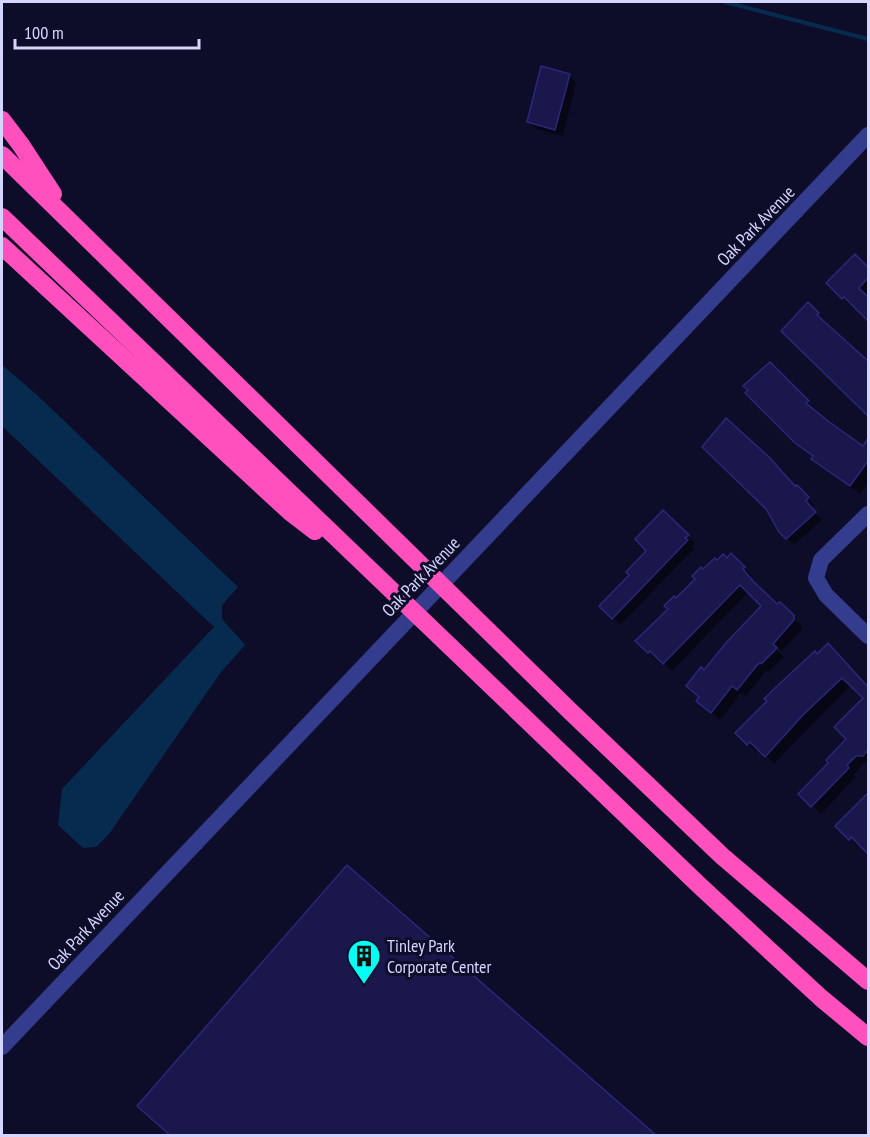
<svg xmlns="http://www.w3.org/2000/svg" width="870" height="1137" font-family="'PT Sans Narrow',sans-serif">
	<rect width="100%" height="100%" fill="#0e0d29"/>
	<!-- water -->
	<path fill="#072b4e" d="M 2,365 L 37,395 L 238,587 L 222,605 L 222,619 L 245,645 L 221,672 L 109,834 L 96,847 L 83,848 L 58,825 L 62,789 L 214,627 L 2,426 Z"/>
	<!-- shadow -->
	<g fill="#0007">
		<path d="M 569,75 L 576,83 L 563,136 L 536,129 L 528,122 Z"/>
		<path d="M 855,256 L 868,269 L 868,319 L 854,305 L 852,307 L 828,283 Z"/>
		<path d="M 808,305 L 827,323 L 826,324 L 868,363 L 868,415 L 783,331 Z"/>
		<path d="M 770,364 L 817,411 L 816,412 L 863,448 L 868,445 L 868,483 L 860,494 L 823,468 L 747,393 Z"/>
		<path d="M 797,487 L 815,506 L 812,509 L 822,520 L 794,545 L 780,531 Z"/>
		<path d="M 663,512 L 695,543 L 692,546 L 694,549 L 620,625 L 601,606 L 632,575 L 648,551 Z"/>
		<path d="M 731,555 L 752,576 L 750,578 L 777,606 L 780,604 L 801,625 L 802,629 L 782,651 L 769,638 L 767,640 L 784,657 L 770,671 L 766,671 L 746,696 L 741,693 L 720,720 L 706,709 L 701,698 L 704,672 L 764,606 L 749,591 L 672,671 L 659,658 L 657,660 L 638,641 L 670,609 L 676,600 L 703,571 L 718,562 L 727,560 Z"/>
		<path d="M 828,645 L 868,688 L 868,763 L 864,763 L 854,775 L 856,777 L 821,814 L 800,794 L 830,763 L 848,739 L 864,698 L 851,685 L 774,764 L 759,749 L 756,752 L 737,733 Z"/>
		<path d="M 868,793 L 868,852 L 860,844 L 858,847 L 837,826 Z"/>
	</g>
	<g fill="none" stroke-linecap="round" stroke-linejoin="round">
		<!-- stream -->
		<path stroke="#072b4e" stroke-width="4" d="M 725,2 L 868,39"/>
	</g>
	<!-- building -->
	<g fill="#1a174c" stroke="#2b277a" stroke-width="1.5">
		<path d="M 541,66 L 570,74 L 555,130 L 527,122 Z"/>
		<path d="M 855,254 L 868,267 L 868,278 L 859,288 L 868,297 L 868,321 L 844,297 L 842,299 L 826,283 Z"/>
		<path d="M 808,302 L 819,313 L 817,315 L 868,361 L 868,416 L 781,331 Z"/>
		<path d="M 770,362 L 809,401 L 806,403 L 828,421 L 863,446 L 868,438 L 868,461 L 850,486 L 811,459 L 813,456 L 795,443 L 745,393 L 748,390 L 743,386 Z"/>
		<path d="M 726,418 L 770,458 L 795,486 L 797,485 L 809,497 L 806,501 L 816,512 L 786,539 L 779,532 L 766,509 L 702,447 Z"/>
		<path d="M 663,510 L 689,535 L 685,538 L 688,540 L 612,619 L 599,606 L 629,575 L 626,572 L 646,551 L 635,539 Z"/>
		<path d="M 731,553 L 745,567 L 743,569 L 753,581 L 777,604 L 780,602 L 794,615 L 794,620 L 773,644 L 777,648 L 762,663 L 758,664 L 737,690 L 732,686 L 711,713 L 696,701 L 699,697 L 686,686 L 701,667 L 704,670 L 725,644 L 761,606 L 740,585 L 663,664 L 650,651 L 648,653 L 635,641 L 668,609 L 664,606 L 674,596 L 676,598 L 695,579 L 692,576 L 701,567 L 703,569 L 715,558 L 717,560 L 723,554 L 727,558 Z"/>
		<path d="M 828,643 L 868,687 L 868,750 L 863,756 L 856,756 L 847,765 L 849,768 L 811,807 L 798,794 L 828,763 L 826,760 L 846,739 L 834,727 L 863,698 L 842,678 L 803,715 L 765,757 L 750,742 L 747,745 L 735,733 L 767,701 L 764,699 L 775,688 L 815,651 L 817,654 Z"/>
		<path d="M 868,793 L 868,854 L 851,837 L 849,840 L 835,826 Z"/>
		<path d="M 347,865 L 657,1136 L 171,1136 L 137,1106 Z"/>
	</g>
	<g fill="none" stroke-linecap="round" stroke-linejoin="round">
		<!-- minor -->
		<g stroke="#333c8d" stroke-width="16">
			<path d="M 868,514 L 821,560 L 816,578 L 826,595 L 868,636"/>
			<path d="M 2,1047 L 868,135"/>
		</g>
		<!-- highway -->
		<g stroke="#ff50bd" stroke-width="18">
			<path d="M 2,120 L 21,145 L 53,194"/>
			<path d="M 2,155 L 570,711 L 722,856 L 868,981"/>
			<path d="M 2,217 L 700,886 L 821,998 L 868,1037"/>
			<path d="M 2,246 L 289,511 L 315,531"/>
		</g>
	</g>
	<!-- icons -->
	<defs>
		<g id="building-pin" transform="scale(1.725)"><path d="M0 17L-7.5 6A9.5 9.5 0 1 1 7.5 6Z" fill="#01fff4" stroke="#0e0d29"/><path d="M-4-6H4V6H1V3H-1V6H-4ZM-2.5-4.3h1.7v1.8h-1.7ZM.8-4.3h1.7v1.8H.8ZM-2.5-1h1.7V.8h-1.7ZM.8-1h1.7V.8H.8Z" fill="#111"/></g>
	</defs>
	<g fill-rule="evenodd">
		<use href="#building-pin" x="364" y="956"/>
	</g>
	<g text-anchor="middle" stroke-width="6" stroke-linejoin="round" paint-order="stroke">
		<!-- street labels -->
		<g font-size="18" fill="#d5d6ff" stroke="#0e0d29">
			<text transform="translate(756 226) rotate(-46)" y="6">Oak Park Avenue</text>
			<text transform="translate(421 577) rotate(-46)" y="6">Oak Park Avenue</text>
			<text transform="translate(86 930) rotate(-47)" y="6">Oak Park Avenue</text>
		</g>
		<!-- poi labels -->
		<g font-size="18" fill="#d5d6ff" stroke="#0e0d29" text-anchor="start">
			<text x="387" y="952">Tinley Park<tspan x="387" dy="21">Corporate Center</tspan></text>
		</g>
	</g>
	<!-- border -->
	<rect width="870" height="1137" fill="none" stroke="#d5d6ff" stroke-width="6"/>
	<!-- scale -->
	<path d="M15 39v9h184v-9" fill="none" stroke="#d5d6ff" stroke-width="3"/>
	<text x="24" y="39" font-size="18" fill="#d5d6ff" stroke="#0e0d29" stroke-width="4.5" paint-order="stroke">100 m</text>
</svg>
